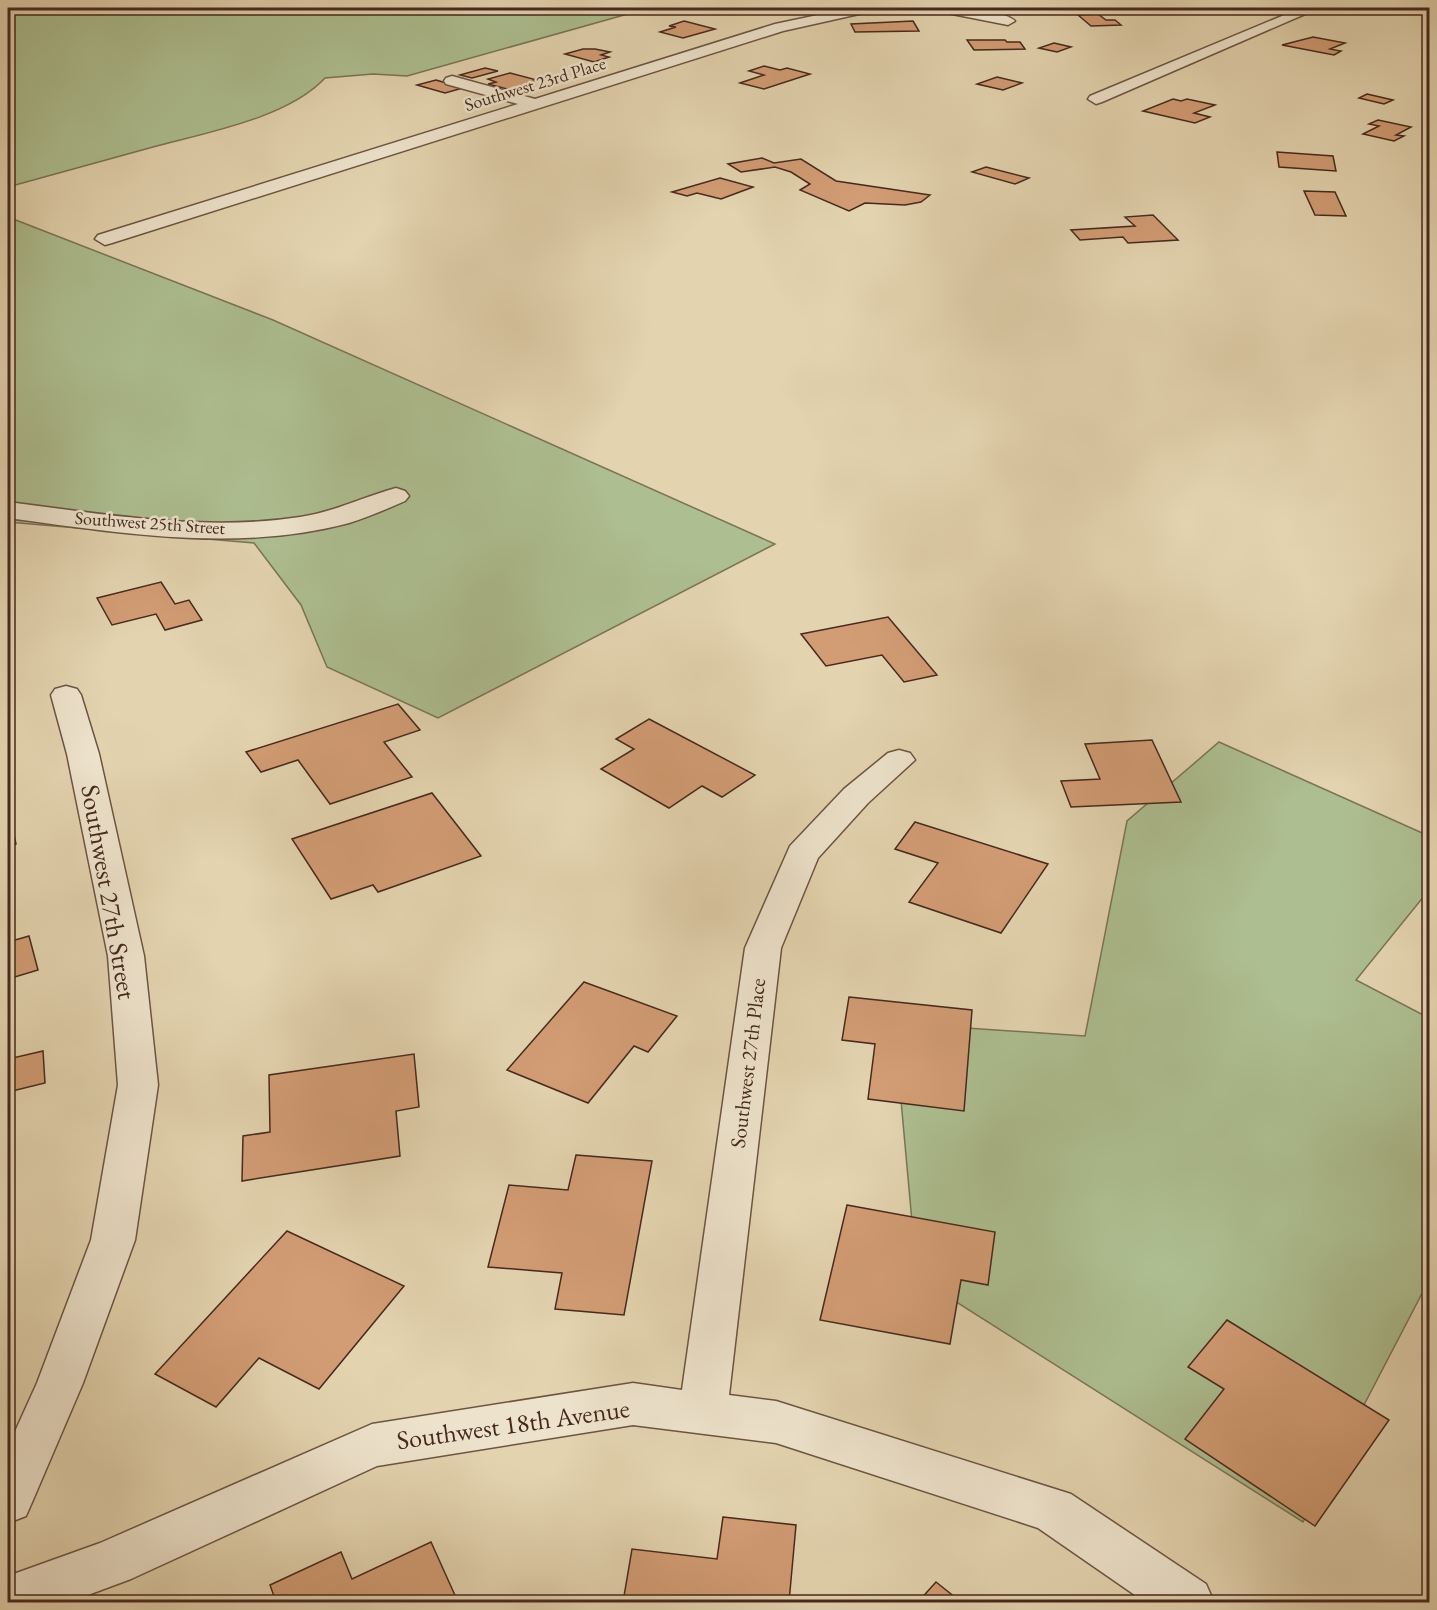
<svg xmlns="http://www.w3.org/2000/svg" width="1437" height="1610" font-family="'EB Garamond',serif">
	<rect width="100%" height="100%" fill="#e3d3af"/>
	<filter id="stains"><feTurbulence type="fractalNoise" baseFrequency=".00333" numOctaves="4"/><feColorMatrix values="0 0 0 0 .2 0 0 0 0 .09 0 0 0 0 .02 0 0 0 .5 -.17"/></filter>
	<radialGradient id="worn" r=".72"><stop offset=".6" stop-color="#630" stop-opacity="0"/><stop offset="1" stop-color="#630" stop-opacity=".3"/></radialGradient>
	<!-- green -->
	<g fill="#adbe90" stroke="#7a7457" stroke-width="1.5">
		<path d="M 8,8 L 649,8 L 407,76 L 373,74 L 325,78 C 288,118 205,133 153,147 C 105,160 56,174 8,187 Z"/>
		<path d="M 8,217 L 273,320 L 775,544 L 438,718 L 327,667 L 301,605 L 254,543 L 8,522 Z"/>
		<path d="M 1219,742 L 1429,836 L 1429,890 L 1356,980 L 1429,1018 L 1429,1280 L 1303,1522 L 917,1277 L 894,1023 L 1085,1036 L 1127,821 Z"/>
	</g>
	<!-- building -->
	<g fill="#d29c74" stroke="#46291e" stroke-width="1.5">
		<path d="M 1098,14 L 1106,20 L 1115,20 L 1121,25 L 1091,26 L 1078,15 Z"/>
		<path d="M 684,21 L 715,29 L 683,38 L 660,32 L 676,27 L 669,26 Z"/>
		<path d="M 913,21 L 919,31 L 855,32 L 851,24 Z"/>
		<path d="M 1313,37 L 1345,43 L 1330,49 L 1341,51 L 1334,55 L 1282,45 Z"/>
		<path d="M 967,40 L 1005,40 L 1007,42 L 1020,42 L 1025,49 L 974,50 Z"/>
		<path d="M 1054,43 L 1071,47 L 1057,52 L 1039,48 Z"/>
		<path d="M 583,49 L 595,49 L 610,52 L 601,55 L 609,57 L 594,62 L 565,54 Z"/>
		<path d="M 764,66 L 780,70 L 787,68 L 810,74 L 764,89 L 740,83 L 764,75 L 749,71 Z"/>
		<path d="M 485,68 L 498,71 L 472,78 L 460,75 Z"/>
		<path d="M 510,73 L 537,80 L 526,84 L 534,86 L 515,91 L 488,84 L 496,82 L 488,79 Z"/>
		<path d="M 997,77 L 1022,83 L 1003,90 L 977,84 Z"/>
		<path d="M 436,80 L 463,88 L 445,93 L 417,85 Z"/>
		<path d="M 1367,94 L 1393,100 L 1384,104 L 1359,98 Z"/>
		<path d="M 1173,99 L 1181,101 L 1187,99 L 1215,105 L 1194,113 L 1210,117 L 1195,123 L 1143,111 Z"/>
		<path d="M 1378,120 L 1411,127 L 1396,135 L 1404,136 L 1394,141 L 1363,134 L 1379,126 L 1369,124 Z"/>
		<path d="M 1277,152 L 1333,156 L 1336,171 L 1279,167 Z"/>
		<path d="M 762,158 L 774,163 L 801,159 L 836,181 L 930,195 L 921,202 L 905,205 L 865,203 L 849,211 L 800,190 L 810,184 L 791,172 L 775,167 L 741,172 L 728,164 Z"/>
		<path d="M 986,167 L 1029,178 L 1015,184 L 972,172 Z"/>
		<path d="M 720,178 L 753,187 L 721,199 L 697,193 L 687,196 L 672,192 Z"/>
		<path d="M 1304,191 L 1335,192 L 1346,216 L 1315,215 Z"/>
		<path d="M 1153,215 L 1178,240 L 1128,243 L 1123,237 L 1080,240 L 1071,230 L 1135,226 L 1125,217 Z"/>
		<path d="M 161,582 L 175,604 L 189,600 L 202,620 L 165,630 L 156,614 L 112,625 L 97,598 Z"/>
		<path d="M 888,617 L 937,675 L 904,682 L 882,655 L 826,666 L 801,634 Z"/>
		<path d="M 398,704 L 420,730 L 384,742 L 412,777 L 330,804 L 298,760 L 261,772 L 246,752 Z"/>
		<path d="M 649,719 L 755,775 L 722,797 L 702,786 L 669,808 L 601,769 L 634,749 L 616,739 Z"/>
		<path d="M 1152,740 L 1181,802 L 1071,807 L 1061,781 L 1100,779 L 1085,744 Z"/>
		<path d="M 432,793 L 481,856 L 378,892 L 373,885 L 331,899 L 292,839 Z"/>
		<path d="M 8,807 L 16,844 L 8,847 Z"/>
		<path d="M 915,822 L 1048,864 L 1001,933 L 909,902 L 938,863 L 895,849 Z"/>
		<path d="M 29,936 L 38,970 L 8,979 L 8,942 Z"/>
		<path d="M 584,982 L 677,1016 L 648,1052 L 634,1046 L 588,1103 L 507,1070 Z"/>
		<path d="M 849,997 L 972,1010 L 964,1111 L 868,1099 L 875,1044 L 842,1040 Z"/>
		<path d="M 43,1051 L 45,1083 L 8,1092 L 8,1059 Z"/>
		<path d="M 414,1054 L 419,1107 L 396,1111 L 400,1156 L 242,1181 L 243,1136 L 270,1132 L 269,1075 Z"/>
		<path d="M 576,1155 L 652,1161 L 624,1315 L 555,1309 L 562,1273 L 488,1267 L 509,1185 L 568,1190 Z"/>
		<path d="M 847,1205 L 995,1232 L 988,1285 L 961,1280 L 950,1344 L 820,1320 Z"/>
		<path d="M 287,1231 L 404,1286 L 319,1389 L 259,1358 L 216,1407 L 155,1374 Z"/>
		<path d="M 1227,1320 L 1389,1420 L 1315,1526 L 1185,1439 L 1224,1389 L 1188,1367 Z"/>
		<path d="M 723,1517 L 796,1525 L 789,1602 L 623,1602 L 632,1549 L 717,1559 Z"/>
		<path d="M 431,1542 L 458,1602 L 276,1602 L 270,1585 L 341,1552 L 352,1579 Z"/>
		<path d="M 936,1582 L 961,1602 L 918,1602 Z"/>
	</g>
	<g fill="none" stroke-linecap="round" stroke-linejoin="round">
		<!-- minor casing -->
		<g stroke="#6d5442" stroke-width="3">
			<g id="minor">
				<path d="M 851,8 L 875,8 L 868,12 L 783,31 L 112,243 L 105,245 L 95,239 L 98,235 L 518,104 L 446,84 L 444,81 L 446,78 L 452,76 L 535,99 L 775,24 Z"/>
				<path d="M 935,8 C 951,6 1004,10 1015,21 L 1008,25 L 942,12 Z"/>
				<path d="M 1301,8 L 1319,8 L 1102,102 L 1096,104 L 1088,99 L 1090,96 Z"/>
				<path d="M 396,488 L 405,491 L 409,496 L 405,501 C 387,509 368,517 349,523 C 238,553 119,533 8,518 L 8,502 C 104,514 203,532 300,517 C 334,512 363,497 396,488 Z"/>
				<path d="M 66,686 L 77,689 L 81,695 L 99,754 L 144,956 L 158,1085 L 135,1240 L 83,1383 L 33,1500 L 26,1516 L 8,1523 L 8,1447 L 37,1383 L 91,1240 L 118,1085 L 108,956 L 67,754 L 51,695 L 55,689 Z"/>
				<path d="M 899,750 L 910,753 L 915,760 L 868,803 L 818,858 L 781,948 L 729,1395 L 776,1401 L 1071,1494 L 1206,1584 L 1214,1602 L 1145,1602 L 1038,1528 L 776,1443 L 633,1425 L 377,1466 L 131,1579 L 69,1602 L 8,1602 L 8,1576 L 100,1543 L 372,1424 L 633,1383 L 682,1390 L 745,948 L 790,846 L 844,789 L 888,753 Z"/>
			</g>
		</g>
		<!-- minor -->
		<use href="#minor" fill="#ede2cb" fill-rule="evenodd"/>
	</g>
	<g text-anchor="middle" stroke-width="5" stroke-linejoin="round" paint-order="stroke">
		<!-- far-street labels -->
		<g font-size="18" fill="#46291e" stroke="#ede2cb">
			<text transform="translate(535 84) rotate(-17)" y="6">Southwest 23rd Place</text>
			<text transform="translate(150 523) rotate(4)" y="6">Southwest 25th Street</text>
		</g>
		<!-- street labels -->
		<g font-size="21" fill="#46291e" stroke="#ede2cb">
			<text transform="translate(748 1063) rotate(-83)" y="7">Southwest 27th Place</text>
		</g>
		<!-- near-street labels -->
		<g font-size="26" fill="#46291e" stroke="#ede2cb">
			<text transform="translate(109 892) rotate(80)" y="9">Southwest 27th Street</text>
			<text transform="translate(513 1424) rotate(-8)" y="9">Southwest 18th Avenue</text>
		</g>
	</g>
	<!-- margin -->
	<rect width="1437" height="1610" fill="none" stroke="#e3d3af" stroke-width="30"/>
	<rect x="9" y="9" width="1419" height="1592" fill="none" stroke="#46291e" stroke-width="3"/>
	<rect x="15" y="15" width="1407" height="1580" fill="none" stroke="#46291e" stroke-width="1.5"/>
	<rect width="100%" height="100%" filter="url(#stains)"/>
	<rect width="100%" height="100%" fill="url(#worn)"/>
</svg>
